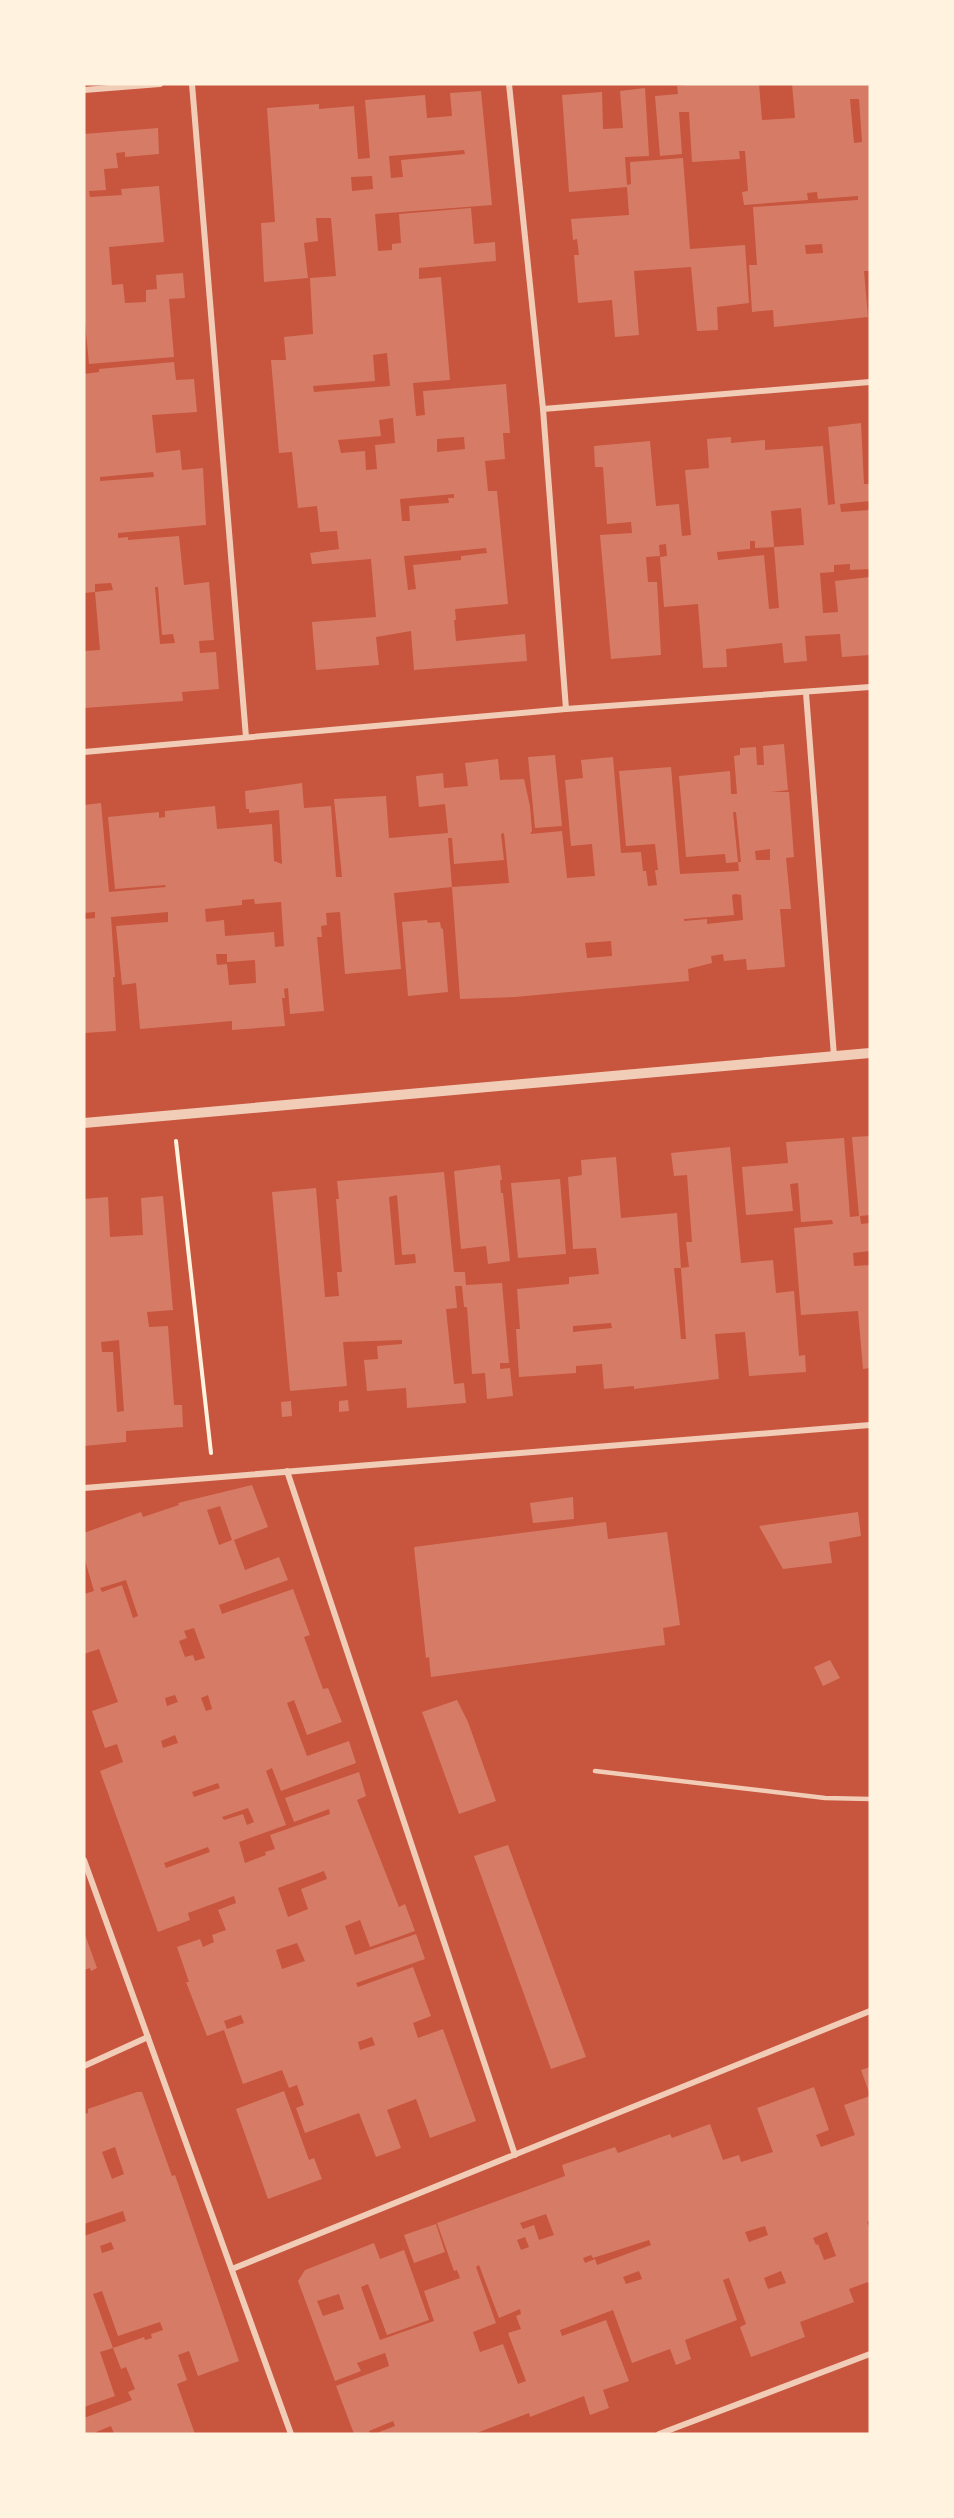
<svg xmlns="http://www.w3.org/2000/svg" width="954" height="2518" font-family="'Source Sans 3',sans-serif">
	<rect width="100%" height="100%" fill="#c8553d"/>
	<!-- building -->
	<g fill="#d67c66" fill-rule="evenodd">
		<path d="M 698,84 L 759,84 L 762,120 L 795,118 L 792,84 L 870,84 L 870,271 L 864,271 L 868,317 L 774,327 L 773,310 L 752,312 L 749,265 L 757,265 L 753,207 L 858,200 L 858,196 L 818,199 L 817,192 L 807,193 L 808,200 L 744,205 L 742,192 L 748,191 L 745,151 L 739,151 L 740,159 L 692,162 L 689,112 L 679,112 L 682,154 L 660,156 L 655,96 L 678,94 L 677,86 ZM 850,99 L 859,99 L 862,142 L 854,143 ZM 822,244 L 823,253 L 806,254 L 805,245 Z"/>
		<path d="M 645,88 L 649,156 L 625,157 L 627,185 L 631,184 L 630,162 L 683,158 L 690,249 L 745,245 L 749,303 L 717,307 L 718,330 L 697,331 L 691,267 L 634,271 L 639,335 L 615,337 L 612,300 L 578,303 L 574,255 L 579,255 L 577,239 L 573,240 L 571,219 L 629,215 L 627,187 L 569,192 L 562,95 L 602,92 L 603,129 L 623,128 L 620,91 Z"/>
		<path d="M 481,91 L 492,205 L 375,214 L 378,251 L 392,250 L 392,244 L 401,243 L 399,214 L 471,208 L 474,244 L 495,242 L 496,261 L 419,268 L 419,279 L 441,277 L 450,380 L 413,383 L 416,416 L 425,415 L 423,391 L 506,384 L 510,433 L 503,433 L 505,459 L 485,461 L 488,491 L 497,491 L 508,604 L 455,609 L 456,620 L 454,620 L 456,641 L 525,634 L 527,661 L 414,670 L 411,631 L 376,637 L 379,665 L 316,670 L 312,622 L 376,617 L 371,559 L 312,564 L 310,553 L 339,549 L 337,531 L 320,532 L 317,506 L 298,508 L 292,452 L 279,453 L 271,360 L 286,360 L 284,337 L 313,334 L 310,278 L 336,276 L 331,218 L 316,218 L 318,241 L 304,243 L 308,278 L 264,282 L 261,223 L 275,222 L 267,108 L 319,104 L 319,109 L 354,106 L 358,159 L 370,158 L 365,100 L 425,95 L 427,118 L 452,116 L 450,93 ZM 464,150 L 465,154 L 401,160 L 403,177 L 391,178 L 389,156 ZM 372,176 L 373,189 L 352,191 L 351,177 ZM 387,353 L 390,386 L 314,392 L 313,386 L 375,381 L 373,355 ZM 393,418 L 395,443 L 375,445 L 377,469 L 366,470 L 365,451 L 341,453 L 338,440 L 381,436 L 379,420 ZM 464,437 L 465,449 L 437,452 L 437,439 ZM 454,494 L 454,498 L 448,498 L 449,503 L 409,506 L 410,521 L 402,521 L 400,499 ZM 486,548 L 487,553 L 461,556 L 461,560 L 413,565 L 416,589 L 408,590 L 404,556 Z"/>
		<path d="M 158,128 L 159,154 L 125,157 L 125,152 L 116,153 L 118,168 L 104,169 L 106,190 L 89,191 L 90,197 L 122,195 L 121,189 L 159,186 L 164,242 L 109,247 L 112,285 L 123,284 L 125,303 L 146,302 L 146,290 L 157,289 L 156,275 L 183,273 L 185,298 L 169,299 L 174,357 L 89,364 L 84,312 L 84,134 Z"/>
		<path d="M 174,362 L 176,380 L 194,379 L 197,412 L 152,415 L 156,453 L 180,450 L 182,470 L 203,468 L 206,525 L 118,533 L 118,538 L 128,537 L 128,540 L 179,536 L 184,585 L 209,582 L 214,640 L 199,641 L 200,653 L 216,652 L 219,689 L 182,692 L 183,701 L 84,708 L 84,651 L 100,650 L 95,592 L 113,590 L 111,583 L 95,584 L 95,592 L 84,593 L 84,374 L 99,372 L 99,369 ZM 153,472 L 154,477 L 100,481 L 100,477 ZM 155,587 L 158,587 L 162,635 L 173,634 L 175,643 L 160,644 Z"/>
		<path d="M 861,423 L 864,484 L 870,484 L 870,501 L 840,504 L 841,512 L 870,510 L 870,569 L 850,570 L 850,564 L 834,565 L 834,572 L 820,573 L 823,613 L 838,612 L 835,581 L 870,577 L 870,655 L 842,657 L 840,634 L 805,636 L 807,661 L 784,663 L 782,643 L 726,649 L 727,667 L 703,668 L 698,604 L 664,607 L 660,557 L 667,556 L 666,544 L 659,545 L 660,556 L 646,557 L 648,582 L 657,582 L 661,655 L 611,659 L 600,535 L 632,533 L 631,522 L 607,524 L 603,467 L 595,467 L 594,446 L 650,441 L 656,506 L 679,504 L 682,536 L 691,535 L 685,470 L 709,468 L 707,439 L 731,437 L 731,443 L 765,440 L 765,450 L 823,446 L 828,505 L 835,504 L 828,427 ZM 801,508 L 804,545 L 774,547 L 779,608 L 769,609 L 764,555 L 718,560 L 717,552 L 750,549 L 750,541 L 755,541 L 755,548 L 774,547 L 771,511 Z"/>
		<path d="M 784,744 L 788,790 L 771,792 L 789,792 L 794,857 L 786,858 L 791,909 L 780,909 L 785,967 L 747,970 L 746,959 L 724,961 L 723,954 L 711,956 L 712,963 L 688,969 L 689,981 L 515,997 L 460,999 L 452,887 L 509,883 L 504,833 L 501,834 L 504,860 L 454,864 L 452,838 L 448,838 L 452,887 L 394,893 L 401,969 L 345,974 L 340,912 L 326,913 L 327,925 L 321,926 L 322,937 L 317,937 L 324,1011 L 290,1014 L 288,988 L 284,989 L 285,998 L 282,998 L 285,1026 L 232,1030 L 232,1021 L 140,1029 L 136,983 L 122,985 L 116,926 L 168,922 L 168,912 L 111,917 L 115,977 L 113,977 L 116,1031 L 84,1033 L 84,919 L 95,918 L 95,912 L 84,913 L 84,805 L 101,803 L 109,892 L 166,887 L 165,885 L 115,889 L 108,817 L 159,812 L 159,818 L 165,817 L 165,811 L 215,806 L 217,829 L 272,824 L 274,861 L 282,864 L 279,810 L 249,813 L 249,809 L 246,809 L 245,791 L 302,783 L 304,808 L 331,806 L 336,877 L 342,877 L 334,799 L 386,796 L 389,838 L 448,833 L 445,804 L 419,807 L 416,776 L 443,773 L 444,788 L 468,786 L 465,763 L 498,759 L 500,780 L 524,779 L 530,806 L 532,831 L 530,834 L 562,831 L 567,878 L 595,876 L 592,844 L 571,846 L 565,780 L 583,778 L 581,760 L 613,757 L 621,853 L 641,852 L 643,871 L 646,871 L 648,886 L 657,885 L 655,870 L 658,870 L 655,844 L 626,846 L 619,771 L 671,767 L 680,874 L 739,871 L 738,862 L 741,862 L 736,812 L 733,812 L 738,862 L 726,863 L 725,854 L 686,857 L 679,776 L 730,771 L 731,794 L 737,794 L 734,756 L 740,755 L 740,748 L 756,747 L 757,765 L 764,765 L 763,746 ZM 770,849 L 770,860 L 756,860 L 755,851 ZM 736,894 L 741,895 L 743,920 L 707,924 L 707,919 L 684,921 L 684,919 L 734,915 L 732,895 ZM 254,899 L 255,904 L 281,902 L 284,946 L 275,947 L 274,932 L 225,936 L 224,920 L 206,922 L 205,909 L 242,905 L 242,900 ZM 611,941 L 612,956 L 587,958 L 585,943 ZM 216,954 L 227,954 L 227,962 L 255,960 L 256,983 L 229,985 L 227,964 L 217,965 Z"/>
		<path d="M 555,755 L 562,826 L 535,828 L 528,757 Z"/>
		<path d="M 427,920 L 428,923 L 440,922 L 441,928 L 443,929 L 448,992 L 408,996 L 402,922 Z"/>
		<path d="M 870,1136 L 870,1215 L 860,1216 L 861,1224 L 870,1223 L 870,1251 L 853,1253 L 854,1266 L 870,1265 L 870,1368 L 863,1369 L 858,1311 L 801,1315 L 794,1228 L 833,1224 L 832,1220 L 801,1222 L 798,1183 L 790,1184 L 793,1211 L 746,1215 L 742,1167 L 788,1163 L 786,1142 L 844,1138 L 850,1217 L 859,1216 L 852,1137 Z"/>
		<path d="M 730,1147 L 741,1263 L 773,1260 L 776,1293 L 794,1291 L 799,1356 L 805,1355 L 806,1372 L 749,1376 L 745,1332 L 715,1334 L 719,1379 L 634,1389 L 634,1386 L 604,1389 L 602,1364 L 576,1366 L 576,1373 L 519,1377 L 516,1329 L 520,1329 L 517,1289 L 569,1284 L 569,1277 L 599,1274 L 596,1248 L 573,1249 L 568,1177 L 582,1175 L 581,1160 L 616,1157 L 621,1218 L 677,1213 L 681,1268 L 674,1268 L 681,1339 L 686,1339 L 681,1268 L 689,1267 L 686,1242 L 692,1242 L 687,1175 L 674,1176 L 671,1153 ZM 611,1323 L 612,1328 L 573,1332 L 573,1326 Z"/>
		<path d="M 500,1165 L 502,1180 L 500,1180 L 501,1193 L 503,1193 L 510,1261 L 488,1264 L 486,1246 L 461,1249 L 454,1171 Z"/>
		<path d="M 444,1172 L 454,1272 L 465,1272 L 466,1285 L 502,1283 L 509,1363 L 500,1363 L 500,1369 L 510,1368 L 513,1396 L 487,1399 L 485,1373 L 472,1374 L 467,1307 L 464,1307 L 462,1286 L 455,1286 L 457,1308 L 446,1309 L 454,1384 L 464,1383 L 466,1403 L 407,1408 L 406,1388 L 367,1391 L 364,1360 L 378,1359 L 377,1346 L 402,1344 L 402,1340 L 343,1342 L 347,1386 L 290,1391 L 272,1192 L 316,1188 L 325,1297 L 339,1296 L 337,1272 L 342,1272 L 336,1199 L 339,1199 L 337,1181 ZM 397,1195 L 402,1255 L 415,1254 L 416,1263 L 395,1265 L 389,1197 Z"/>
		<path d="M 560,1179 L 566,1254 L 518,1258 L 511,1183 Z"/>
		<path d="M 163,1196 L 173,1310 L 147,1312 L 149,1327 L 168,1326 L 174,1405 L 182,1405 L 183,1427 L 126,1431 L 126,1442 L 84,1446 L 84,1199 L 108,1197 L 110,1237 L 143,1235 L 141,1198 ZM 119,1340 L 124,1411 L 117,1412 L 113,1352 L 102,1352 L 101,1342 Z"/>
		<path d="M 348,1400 L 349,1411 L 339,1412 L 339,1401 Z"/>
		<path d="M 291,1401 L 292,1416 L 282,1417 L 281,1402 Z"/>
		<path d="M 252,1485 L 268,1527 L 234,1540 L 245,1570 L 279,1557 L 288,1580 L 219,1605 L 222,1614 L 293,1589 L 310,1635 L 304,1637 L 323,1689 L 328,1688 L 342,1722 L 307,1735 L 294,1700 L 287,1703 L 307,1756 L 349,1741 L 356,1763 L 281,1791 L 272,1768 L 266,1771 L 286,1825 L 239,1842 L 245,1863 L 266,1855 L 265,1852 L 275,1849 L 270,1835 L 330,1814 L 329,1809 L 294,1822 L 285,1798 L 359,1772 L 366,1796 L 357,1800 L 399,1907 L 405,1904 L 415,1931 L 370,1947 L 360,1920 L 345,1926 L 355,1955 L 416,1934 L 425,1959 L 356,1983 L 358,1987 L 413,1967 L 431,2016 L 413,2023 L 418,2038 L 443,2029 L 476,2121 L 430,2138 L 416,2099 L 387,2110 L 401,2148 L 376,2157 L 359,2113 L 305,2133 L 296,2108 L 304,2105 L 297,2085 L 289,2088 L 282,2070 L 243,2084 L 224,2030 L 207,2036 L 186,1982 L 189,1982 L 177,1947 L 200,1939 L 203,1947 L 214,1942 L 212,1935 L 226,1930 L 218,1910 L 236,1903 L 234,1896 L 188,1913 L 190,1920 L 158,1932 L 100,1771 L 123,1762 L 117,1744 L 105,1748 L 92,1711 L 118,1702 L 99,1649 L 84,1654 L 84,1594 L 94,1591 L 84,1557 L 84,1533 L 141,1512 L 143,1517 L 179,1505 L 178,1503 ZM 220,1506 L 232,1540 L 219,1545 L 207,1510 ZM 126,1580 L 138,1616 L 133,1618 L 122,1585 L 102,1592 L 100,1588 ZM 194,1628 L 205,1658 L 195,1661 L 193,1655 L 185,1657 L 179,1641 L 187,1638 L 184,1631 ZM 175,1695 L 178,1702 L 167,1706 L 165,1698 ZM 208,1695 L 212,1709 L 206,1711 L 201,1698 ZM 175,1735 L 178,1743 L 163,1748 L 161,1741 ZM 218,1783 L 220,1788 L 194,1797 L 192,1792 ZM 248,1808 L 254,1822 L 247,1825 L 243,1814 L 224,1820 L 222,1817 ZM 208,1847 L 210,1852 L 166,1868 L 164,1863 ZM 324,1871 L 327,1879 L 301,1889 L 308,1909 L 288,1917 L 278,1888 ZM 297,1943 L 305,1961 L 282,1969 L 276,1950 ZM 241,2015 L 244,2023 L 227,2029 L 224,2021 ZM 372,2037 L 375,2045 L 360,2050 L 358,2042 Z"/>
		<path d="M 573,1497 L 574,1519 L 533,1523 L 530,1503 Z"/>
		<path d="M 858,1512 L 861,1536 L 829,1542 L 832,1563 L 783,1569 L 759,1526 Z"/>
		<path d="M 606,1522 L 608,1539 L 667,1532 L 680,1625 L 663,1628 L 665,1645 L 431,1677 L 429,1657 L 426,1658 L 414,1547 Z"/>
		<path d="M 830,1660 L 840,1678 L 823,1686 L 814,1667 Z"/>
		<path d="M 457,1700 L 468,1722 L 496,1801 L 459,1814 L 422,1712 Z"/>
		<path d="M 508,1845 L 586,2057 L 551,2069 L 474,1856 Z"/>
		<path d="M 84,1932 L 97,1968 L 91,1971 L 90,1968 L 84,1970 Z"/>
		<path d="M 870,2067 L 870,2095 L 861,2070 Z"/>
		<path d="M 814,2087 L 829,2130 L 816,2135 L 821,2147 L 855,2135 L 844,2105 L 870,2096 L 870,2220 L 867,2222 L 870,2230 L 870,2288 L 868,2282 L 849,2289 L 854,2302 L 800,2322 L 805,2337 L 751,2357 L 740,2327 L 746,2324 L 729,2278 L 723,2280 L 737,2320 L 685,2340 L 691,2359 L 676,2365 L 670,2349 L 632,2363 L 613,2310 L 560,2330 L 562,2336 L 606,2320 L 629,2381 L 603,2390 L 609,2408 L 590,2415 L 584,2396 L 530,2417 L 529,2413 L 474,2434 L 374,2434 L 395,2426 L 393,2421 L 369,2431 L 370,2434 L 354,2434 L 336,2386 L 389,2366 L 388,2362 L 385,2353 L 357,2363 L 361,2371 L 335,2381 L 298,2281 L 305,2270 L 374,2243 L 380,2259 L 404,2250 L 429,2320 L 387,2335 L 368,2284 L 361,2287 L 380,2340 L 434,2321 L 424,2291 L 460,2278 L 457,2270 L 454,2271 L 437,2223 L 565,2176 L 562,2165 L 615,2147 L 618,2153 L 670,2134 L 672,2138 L 710,2124 L 723,2160 L 739,2155 L 741,2162 L 773,2152 L 757,2108 ZM 546,2214 L 554,2235 L 539,2240 L 534,2225 L 523,2229 L 520,2223 ZM 765,2226 L 768,2235 L 749,2242 L 745,2232 ZM 827,2232 L 836,2256 L 824,2260 L 818,2244 L 816,2245 L 813,2238 ZM 525,2237 L 529,2247 L 521,2250 L 517,2240 ZM 649,2240 L 651,2245 L 597,2265 L 595,2259 L 585,2263 L 583,2258 L 591,2255 L 593,2258 ZM 479,2265 L 499,2318 L 520,2309 L 521,2314 L 516,2316 L 521,2329 L 508,2333 L 526,2381 L 518,2384 L 503,2344 L 480,2352 L 473,2332 L 496,2323 L 476,2267 ZM 639,2271 L 642,2279 L 626,2284 L 623,2277 ZM 781,2271 L 786,2283 L 768,2289 L 764,2278 ZM 339,2294 L 344,2309 L 323,2316 L 317,2301 Z"/>
		<path d="M 284,2091 L 309,2160 L 314,2158 L 322,2179 L 268,2199 L 236,2109 Z"/>
		<path d="M 137,2092 L 142,2092 L 172,2176 L 175,2175 L 239,2361 L 198,2376 L 189,2351 L 178,2355 L 187,2380 L 177,2384 L 195,2434 L 114,2434 L 111,2426 L 96,2432 L 97,2434 L 84,2434 L 84,2418 L 132,2400 L 128,2392 L 135,2389 L 126,2367 L 121,2369 L 113,2348 L 144,2337 L 145,2340 L 152,2338 L 151,2334 L 163,2330 L 160,2322 L 118,2336 L 102,2291 L 93,2294 L 113,2348 L 100,2352 L 115,2396 L 84,2407 L 84,2236 L 126,2221 L 123,2211 L 84,2224 L 84,2114 L 88,2113 L 88,2109 ZM 115,2147 L 124,2174 L 112,2179 L 102,2152 ZM 111,2242 L 114,2249 L 102,2253 L 100,2246 Z"/>
		<path d="M 436,2224 L 445,2252 L 414,2263 L 404,2235 Z"/>
	</g>
	<g fill="none" stroke-linecap="round" stroke-linejoin="round">
		<!-- path -->
		<path stroke="#fff3e0" stroke-width="4" d="M 176,1141 L 211,1453"/>
		<!-- service -->
		<path stroke="#f1ccb7" stroke-width="4.5" d="M 595,1771 L 825,1798 L 870,1799"/>
		<!-- minor -->
		<g stroke="#f1ccb7" stroke-width="6">
			<path d="M 192,84 L 246,737"/>
			<path d="M 509,84 L 543,409 L 566,709"/>
			<path d="M 84,90 L 160,84"/>
			<path d="M 543,409 L 870,382"/>
			<path d="M 806,693 L 834,1056"/>
			<path d="M 84,752 L 566,709 L 870,687"/>
			<path d="M 287,1471 L 515,2155"/>
			<path d="M 84,1488 L 870,1425"/>
			<path d="M 84,1860 L 291,2434"/>
			<path d="M 84,2066 L 148,2037"/>
			<path d="M 232,2269 L 870,2011"/>
			<path d="M 659,2434 L 870,2354"/>
		</g>
		<!-- tertiary -->
		<path stroke="#f1ccb7" stroke-width="10" d="M 84,1123 L 870,1053"/>
	</g>
	<!-- border -->
	<rect width="954" height="2518" fill="none" stroke="#fff3e0" stroke-width="171"/>
</svg>
